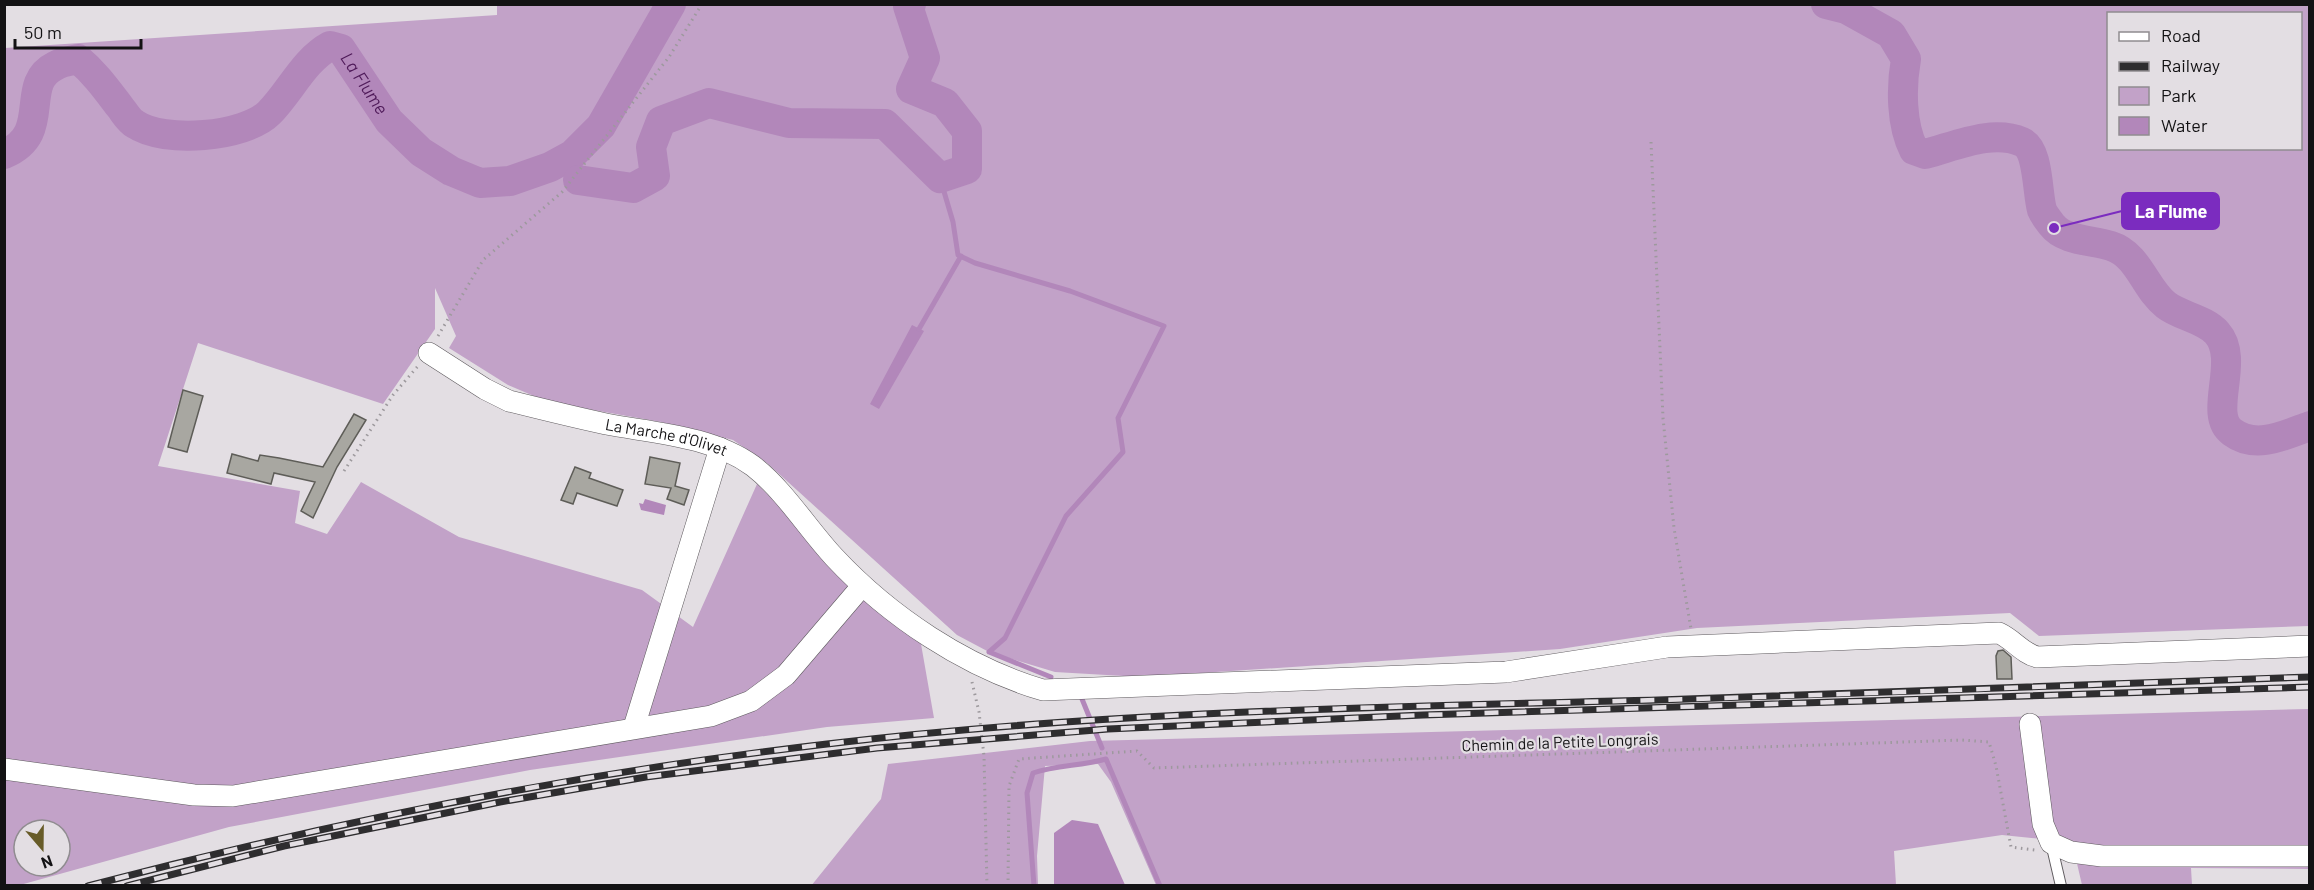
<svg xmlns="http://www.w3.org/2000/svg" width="2314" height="890" font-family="Barlow,sans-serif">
	<rect width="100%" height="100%" fill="#e3dee3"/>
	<!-- green -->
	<g fill="#c2a2c8" fill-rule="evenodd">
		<path d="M 497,4 L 2309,5 L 2309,626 L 2039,636 L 2010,613 L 1697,628 L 1560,649 L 1141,677 L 1055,672 L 989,652 L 957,635 L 767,463 L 733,440 L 661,422 L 548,402 L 508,385 L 449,348 L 456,336 L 435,288 L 435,329 L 383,404 L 198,343 L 158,466 L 300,491 L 295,523 L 327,534 L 361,482 L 459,537 L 642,590 L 693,627 L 757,484 L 921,644 L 934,718 L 827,727 L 530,770 L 229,827 L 20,885 L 5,886 L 5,48 L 497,15 ZM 2108,14 L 2300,14 L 2300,148 L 2108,148 ZM 24,830 L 60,830 L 60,866 L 24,866 Z"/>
		<path d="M 2309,709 L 2309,869 L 2191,868 L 2192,885 L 2082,885 L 2072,842 L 2002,835 L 1894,851 L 1896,885 L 1156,885 L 1111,782 L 1098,764 L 1045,766 L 1037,856 L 1038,885 L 811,886 L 881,799 L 888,764 L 1090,741 Z"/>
	</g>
	<!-- water -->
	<g fill="#b287ba">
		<path d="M 912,325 L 924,331 L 879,409 L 870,404 Z"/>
		<path d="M 645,499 L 666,505 L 664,515 L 641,510 L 639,503 L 643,504 Z"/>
		<path d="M 1072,820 L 1098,824 L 1125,885 L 1054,885 L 1054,833 Z"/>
	</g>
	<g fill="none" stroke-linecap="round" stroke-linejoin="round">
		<!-- stream -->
		<g stroke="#b287ba" stroke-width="5">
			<path d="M 940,178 L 953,222 L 958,255 L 975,263 L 1070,291 L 1164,326 L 1118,418 L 1123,452 L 1066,516 L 1005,638 L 989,652 L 1051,677"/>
			<path d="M 919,329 L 961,256"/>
			<path d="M 1082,699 L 1102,748"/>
			<path d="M 1034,886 L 1027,793 L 1033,773 C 1057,765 1082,766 1106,759 L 1160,886"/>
		</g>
		<!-- river -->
		<g stroke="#b287ba" stroke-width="30">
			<path d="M 1826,4 L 1846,9 L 1891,34 L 1906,59 C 1901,87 1901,125 1914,150 L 1925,154 C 1956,146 1992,129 2022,142 C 2039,150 2037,193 2042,210 C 2044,215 2049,221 2052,225 C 2064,241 2093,240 2111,246 C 2139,255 2145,289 2166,305 C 2180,316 2205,319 2217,333 C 2241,360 2207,414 2232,432 C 2256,450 2285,435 2310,426"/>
			<path id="s1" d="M 4,154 C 54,134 18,84 55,66 C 61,62 70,61 78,59 C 95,73 107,90 120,107 C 124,112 129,121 135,124 C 164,144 245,137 269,113 C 290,92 304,60 330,46 L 341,49 L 389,121 L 421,152 L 451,171 L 480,183 L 510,181 L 550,167 L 572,155 L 601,126 L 671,4"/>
			<path d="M 578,180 L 633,188 L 655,176 L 651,147 L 661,121 L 709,103 L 789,123 L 885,124 L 940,178 L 967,169 L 967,131 L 945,103 L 911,89 L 925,58 L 908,6 L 911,4"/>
		</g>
	</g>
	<!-- building -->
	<g fill="#a8a7a1" stroke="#5e5d58" stroke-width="1.5">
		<path d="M 183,390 L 203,396 L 187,452 L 168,447 Z"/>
		<path d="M 354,414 L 366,420 L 337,467 L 313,518 L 301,511 L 315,482 L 274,473 L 271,484 L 227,473 L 232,454 L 258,461 L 260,455 L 279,458 L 323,467 Z"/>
		<path d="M 650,457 L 680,463 L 675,486 L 689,490 L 684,505 L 667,499 L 671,488 L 645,484 Z"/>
		<path d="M 575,467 L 591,473 L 589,478 L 623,490 L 617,506 L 577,493 L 573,504 L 561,500 Z"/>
		<path d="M 2003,650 L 2011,657 L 2012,679 L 1997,679 L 1996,656 L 1998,651 Z"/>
	</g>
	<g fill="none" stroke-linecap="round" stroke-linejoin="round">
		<!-- service casing -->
		<g stroke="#5e5a5e" stroke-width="12">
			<path id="service" d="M 2051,843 L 2061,886"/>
		</g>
		<!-- minor casing -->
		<g stroke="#5e5a5e" stroke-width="22">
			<g id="minor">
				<path id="s2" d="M 429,353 L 485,389 L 509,401 C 541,409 573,417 606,424 C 654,433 712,436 753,466 C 785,491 807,528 834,557 C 889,616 965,667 1043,690 L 1506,672 L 1667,647 L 1999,633 C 2014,640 2022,653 2037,657 L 2310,646"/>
				<path d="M 2030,724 L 2043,824 L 2051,843 L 2071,852 L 2102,856 L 2310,856"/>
				<path d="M 634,727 L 720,448"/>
				<path d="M 4,769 L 194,795 L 233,796 L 711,716 L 751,701 L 786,675 L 862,586"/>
			</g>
		</g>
		<!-- path -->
		<g stroke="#9d999d" stroke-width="3" stroke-dasharray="1.5 4.5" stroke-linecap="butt">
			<path d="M 1651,142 L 1663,418 L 1674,528 L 1691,629"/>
			<path d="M 438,336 L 483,260 L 562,192 L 669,57 L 702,4"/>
			<path d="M 344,471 L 393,395 L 418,366"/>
			<path d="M 972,682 L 979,712 L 984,756 L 987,886"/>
			<path d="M 1008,886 L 1009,786 L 1019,759 L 1137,751 L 1154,768 L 1962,740 L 1989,742 L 1996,766 L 2011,847 L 2035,850"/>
		</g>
		<!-- service -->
		<use href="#service" stroke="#fff" stroke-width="10"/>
		<!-- minor -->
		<use href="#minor" stroke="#fff" stroke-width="21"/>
		<!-- rail casing -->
		<g stroke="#2e2d2f" stroke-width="7">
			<g id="rail">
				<path d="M 88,886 C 332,822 577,773 827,744 C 1103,711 1381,707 1658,700 C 1875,694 2092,684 2310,677"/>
				<path d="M 127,886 L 284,846 L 500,802 L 646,777 L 877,748 L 1108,729 L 1423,715 L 2310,687"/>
			</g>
		</g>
		<!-- rail -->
		<use href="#rail" stroke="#e3dee3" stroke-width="4.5" stroke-dasharray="14" stroke-linecap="butt"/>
	</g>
	<g text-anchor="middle" stroke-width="4.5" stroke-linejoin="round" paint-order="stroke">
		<!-- street labels -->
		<g font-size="16" fill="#131214" stroke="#e3dee3">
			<text dy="6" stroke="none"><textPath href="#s2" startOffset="255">La Marche d'Olivet</textPath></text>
			<text transform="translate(1560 742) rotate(-2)" y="6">Chemin de la Petite Longrais</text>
		</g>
		<!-- water labels -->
		<g font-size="18" font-style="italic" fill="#4f1a59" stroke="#e3dee3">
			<text dy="6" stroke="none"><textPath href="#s1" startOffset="504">La Flume</textPath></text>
		</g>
	</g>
	<!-- callouts -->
	<path fill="none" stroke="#7b2cbf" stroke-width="2" d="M2054 228L2122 211"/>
	<circle fill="#7b2cbf" stroke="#e3dee3" stroke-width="2" cx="2054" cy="228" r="6"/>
	<rect fill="#7b2cbf" stroke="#7b2cbf" stroke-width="2" x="2122" y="193" width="97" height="36" rx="6"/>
	<g font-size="18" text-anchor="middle" font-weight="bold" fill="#fff">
		<text x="2171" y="218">La Flume</text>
	</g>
	<!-- border -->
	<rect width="2314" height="890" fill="none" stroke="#131214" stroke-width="12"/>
	<!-- legend -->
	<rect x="2107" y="12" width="195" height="138" fill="#e3dee3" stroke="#908c90" stroke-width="1.5"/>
	<rect x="2119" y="32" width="30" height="9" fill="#ffffff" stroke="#908c90" stroke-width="1.5"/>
	<text x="2161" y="42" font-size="18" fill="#131214">Road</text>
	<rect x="2119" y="62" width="30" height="9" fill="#2e2d2f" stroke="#908c90" stroke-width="1.5"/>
	<text x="2161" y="72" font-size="18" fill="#131214">Railway</text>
	<rect x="2119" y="87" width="30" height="18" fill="#c2a2c8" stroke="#908c90" stroke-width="1.5"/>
	<text x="2161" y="102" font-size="18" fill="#131214">Park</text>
	<rect x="2119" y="117" width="30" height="18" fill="#b287ba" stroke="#908c90" stroke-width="1.5"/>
	<text x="2161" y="132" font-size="18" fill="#131214">Water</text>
	<!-- north arrow -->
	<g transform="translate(42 848) rotate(160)"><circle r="28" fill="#e3dee3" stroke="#908c90" stroke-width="1.5"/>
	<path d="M0-4.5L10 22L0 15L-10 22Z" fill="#675b28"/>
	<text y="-9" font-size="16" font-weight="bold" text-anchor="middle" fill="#131214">N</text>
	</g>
	<!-- scale -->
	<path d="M15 39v9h126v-9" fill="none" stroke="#131214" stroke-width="3"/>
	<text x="24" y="39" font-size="18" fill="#131214" stroke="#e3dee3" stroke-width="4.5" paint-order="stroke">50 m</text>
</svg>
